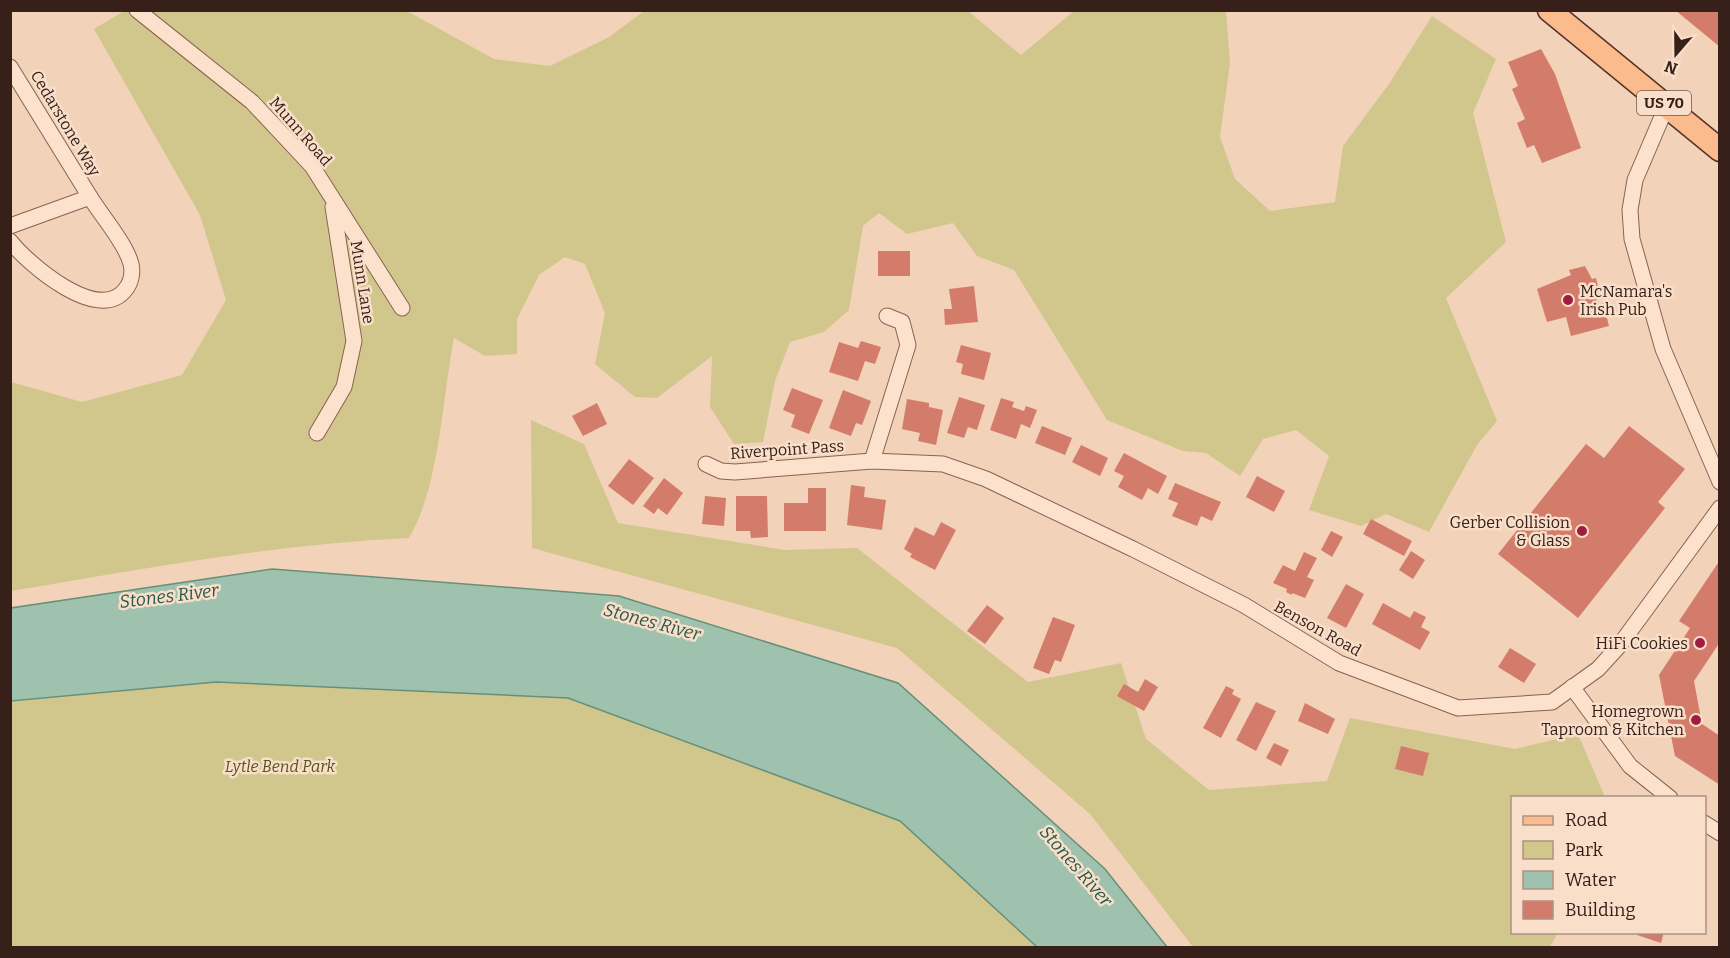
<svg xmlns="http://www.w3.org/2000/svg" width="1730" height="958" font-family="Bitter,serif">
	<rect width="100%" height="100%" fill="#f2d2b9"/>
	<!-- green -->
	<g fill="#d1c78d">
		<path d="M 124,11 L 407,11 L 494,59 L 550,66 L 609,37 L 644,11 L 968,11 L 1021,55 L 1074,11 L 1226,11 L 1230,63 L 1220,137 L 1235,179 L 1270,211 L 1335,202 L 1343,146 L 1389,84 L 1432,16 L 1496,59 L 1473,113 L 1506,242 L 1446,298 L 1497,421 L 1477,445 L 1429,532 L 1386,514 L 1361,526 L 1309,510 L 1329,456 L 1296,430 L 1263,439 L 1240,476 L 1206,453 L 1183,451 L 1107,420 L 1014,270 L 977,256 L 953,223 L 907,234 L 879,213 L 863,226 L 849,310 L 824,332 L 790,342 L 775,381 L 763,442 L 734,444 L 710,407 L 712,356 L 657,398 L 635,397 L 595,364 L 605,313 L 585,264 L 565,257 L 539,275 L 517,319 L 517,354 L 485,356 L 454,338 C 442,399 440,485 409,538 C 275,544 142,569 11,591 L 11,382 L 82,402 L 182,375 L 226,300 L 200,215 L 94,29 Z"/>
		<path d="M 531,420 L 584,444 L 618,523 L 785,550 L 857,548 L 1028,682 L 1121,663 L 1146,739 L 1209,790 L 1327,781 L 1350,718 L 1515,749 L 1578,734 L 1605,797 L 1512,798 L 1512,932 L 1558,933 L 1549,948 L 1193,947 L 1090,814 L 897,648 L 532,548 Z"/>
		<path d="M 605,607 L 1144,948 L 11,948 L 11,614 Z"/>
	</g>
	<!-- water -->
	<path fill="#9fc2ae" stroke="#66907a" stroke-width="1.5" d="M 272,569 L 619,596 L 898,683 L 1105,869 L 1167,947 L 1037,947 L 900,821 L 568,698 L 216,682 L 11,701 L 11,608 Z"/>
	<!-- building -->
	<g fill="#d47c6b">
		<path d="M 1675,10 L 1720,10 L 1720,47 Z"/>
		<path d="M 1541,49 L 1555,74 L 1581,148 L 1542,163 L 1534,145 L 1527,148 L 1517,123 L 1525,119 L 1512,89 L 1518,86 L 1508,62 Z"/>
		<rect x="878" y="251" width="32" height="25"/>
		<path d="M 1585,266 L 1592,279 L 1596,278 L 1600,295 L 1595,296 L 1598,305 L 1603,303 L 1609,326 L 1571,336 L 1566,317 L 1547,322 L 1537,289 L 1571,275 L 1569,270 Z"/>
		<path d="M 974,286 L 978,322 L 945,325 L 944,309 L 952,309 L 949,289 Z"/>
		<path d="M 861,341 L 881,347 L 875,364 L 865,361 L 858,381 L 829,372 L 839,342 L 858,348 Z"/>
		<path d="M 961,345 L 991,353 L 984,380 L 961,374 L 963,364 L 956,362 Z"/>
		<path d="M 792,388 L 823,400 L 809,434 L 791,427 L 795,415 L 783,410 Z"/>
		<path d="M 843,390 L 871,401 L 862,425 L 856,423 L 851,436 L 829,428 Z"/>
		<path d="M 959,397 L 985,405 L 977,430 L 968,427 L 964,438 L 947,433 Z"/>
		<path d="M 1001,398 L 1014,402 L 1012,407 L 1024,411 L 1026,406 L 1037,410 L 1030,428 L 1021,424 L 1016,439 L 990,430 Z"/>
		<path d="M 907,399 L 929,403 L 929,407 L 943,410 L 936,445 L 918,441 L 920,433 L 902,429 Z"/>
		<path d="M 597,403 L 607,424 L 583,436 L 572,416 Z"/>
		<path d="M 1042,426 L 1072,438 L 1065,455 L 1035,443 Z"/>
		<path d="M 1629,426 L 1685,469 L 1658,502 L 1665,508 L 1578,618 L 1498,554 L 1586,444 L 1604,458 Z"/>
		<path d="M 1081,445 L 1108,458 L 1100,476 L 1072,462 Z"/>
		<path d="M 1124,453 L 1167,476 L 1158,494 L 1148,488 L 1142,500 L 1118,487 L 1124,476 L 1114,471 Z"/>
		<path d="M 629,459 L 654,478 L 633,505 L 608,486 Z"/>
		<path d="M 1257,476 L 1285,491 L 1274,512 L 1246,497 Z"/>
		<path d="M 664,478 L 683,493 L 667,515 L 658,508 L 654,514 L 643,506 Z"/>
		<path d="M 1175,483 L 1221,502 L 1212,521 L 1201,516 L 1197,526 L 1172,516 L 1178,503 L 1168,499 Z"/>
		<path d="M 851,485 L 865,487 L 864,497 L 886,500 L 882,530 L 847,525 Z"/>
		<path d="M 808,488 L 826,488 L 826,531 L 784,531 L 784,503 L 808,503 Z"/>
		<path d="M 705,496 L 726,498 L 724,526 L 702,524 Z"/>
		<path d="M 736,496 L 767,496 L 768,537 L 751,538 L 750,531 L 736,531 Z"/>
		<path d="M 1371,519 L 1412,541 L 1404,556 L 1363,534 Z"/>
		<path d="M 941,522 L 956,530 L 935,570 L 910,557 L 912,554 L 904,549 L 915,527 L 934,536 Z"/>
		<path d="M 1331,531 L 1343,537 L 1332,557 L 1321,550 Z"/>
		<path d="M 1411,551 L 1425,560 L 1413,579 L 1399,570 Z"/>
		<path d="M 1304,552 L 1317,558 L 1307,577 L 1314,580 L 1305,598 L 1292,593 L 1292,595 L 1286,592 L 1287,589 L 1273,583 L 1283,565 L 1295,571 Z"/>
		<path d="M 1720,560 L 1720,642 L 1694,681 L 1702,724 L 1720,736 L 1720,785 L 1675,756 L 1659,675 L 1690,628 L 1679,621 Z"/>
		<path d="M 1346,584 L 1364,594 L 1346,628 L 1327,618 Z"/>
		<path d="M 1383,603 L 1410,618 L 1414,611 L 1426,617 L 1421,627 L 1430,632 L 1420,650 L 1372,624 Z"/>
		<path d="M 987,605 L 1004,618 L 985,644 L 967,631 Z"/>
		<path d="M 1053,617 L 1075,625 L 1061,662 L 1055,660 L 1049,674 L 1033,668 Z"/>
		<path d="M 1510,648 L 1536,664 L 1524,683 L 1498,667 Z"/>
		<path d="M 1145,679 L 1158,687 L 1144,711 L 1117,696 L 1124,684 L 1138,692 Z"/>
		<path d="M 1226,686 L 1234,690 L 1232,694 L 1241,699 L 1221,738 L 1203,728 Z"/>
		<path d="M 1256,702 L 1276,711 L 1256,751 L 1236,740 Z"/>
		<path d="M 1305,703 L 1335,719 L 1328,734 L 1298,721 Z"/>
		<path d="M 1274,743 L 1289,750 L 1281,766 L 1266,758 Z"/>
		<path d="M 1401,746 L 1429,753 L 1423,776 L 1395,769 Z"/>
		<path d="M 1638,932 L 1664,932 L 1661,943 L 1637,935 Z"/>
	</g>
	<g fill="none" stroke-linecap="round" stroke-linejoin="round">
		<!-- minor casing -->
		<g stroke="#8a6252" stroke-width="17">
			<g id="minor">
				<path d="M 137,10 L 252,102 L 312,166 L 402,308"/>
				<path d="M 10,67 L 90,197 L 10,226"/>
				<path d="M 1667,105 L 1635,180 L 1630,210 L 1632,239 L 1663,349 L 1720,482"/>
				<path d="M 10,241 C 28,264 98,324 125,290 C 131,283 133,273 131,264 C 126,244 101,215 90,197"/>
				<path d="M 317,433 L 344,387 L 354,341 L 333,207"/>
				<path d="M 872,461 L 908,345 L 902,322 L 887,316"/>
				<path d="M 706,464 L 721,471 L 735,472 L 872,461 L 943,464 L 986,479 L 1133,549 L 1244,605 L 1339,663 L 1458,708 L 1552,702 L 1598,669 L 1619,646 L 1720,508"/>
				<path d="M 1572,687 L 1630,766 L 1670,798"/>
				<path d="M 1704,823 L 1720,833"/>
			</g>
		</g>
		<!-- primary casing -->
		<g stroke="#573228" stroke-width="25">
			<path id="primary" d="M 1549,10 L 1720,150"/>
		</g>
		<!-- minor -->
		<use href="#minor" stroke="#fce2cd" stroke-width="15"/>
		<!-- primary -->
		<use href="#primary" stroke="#fbbb8c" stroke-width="22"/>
	</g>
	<!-- markers -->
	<g fill="#9f1d3f" stroke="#f9dfca" stroke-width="2">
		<circle cx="1568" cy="300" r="6"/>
		<circle cx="1582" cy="531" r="6"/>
		<circle cx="1700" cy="643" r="6"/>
		<circle cx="1696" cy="720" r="6"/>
	</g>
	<g text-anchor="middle" stroke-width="5" stroke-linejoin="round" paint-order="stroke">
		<!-- shield labels -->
		<rect fill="#f9dfca" stroke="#71594e" stroke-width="1.5" x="1637" y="91" width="54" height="24" rx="4.5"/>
		<g font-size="15" font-weight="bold" fill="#372019">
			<text x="1664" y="108">US 70</text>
		</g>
		<!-- street labels -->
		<g font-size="16" fill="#372019" stroke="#f9dfca">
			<text transform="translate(66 123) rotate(59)" y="6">Cedarstone Way</text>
			<text transform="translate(301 131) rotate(49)" y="6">Munn Road</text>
			<text transform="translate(363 282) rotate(81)" y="6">Munn Lane</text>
			<text transform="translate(787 449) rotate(-4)" y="6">Riverpoint Pass</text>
			<text transform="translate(1318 628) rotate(29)" y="6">Benson Road</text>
		</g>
		<!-- poi labels -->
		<g font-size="16" fill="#372019" stroke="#f9dfca" text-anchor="end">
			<text x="1580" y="297" text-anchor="start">McNamara's<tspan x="1580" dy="18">Irish Pub</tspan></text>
			<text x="1570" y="528">Gerber Collision<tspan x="1570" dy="18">&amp; Glass</tspan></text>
			<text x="1688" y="649">HiFi Cookies</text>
			<text x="1684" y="717">Homegrown<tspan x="1684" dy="18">Taproom &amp; Kitchen</tspan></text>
		</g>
		<!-- park labels -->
		<g font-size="16" font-style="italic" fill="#56551e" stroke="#f9dfca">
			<text x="280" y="772">Lytle Bend Park</text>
		</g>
		<!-- water labels -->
		<g font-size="18" font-style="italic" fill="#275949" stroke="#f9dfca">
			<text transform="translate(169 596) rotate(-7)" y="6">Stones River</text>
			<text transform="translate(652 622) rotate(15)" y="6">Stones River</text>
			<text transform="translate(1076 866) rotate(49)" y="6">Stones River</text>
		</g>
	</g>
	<!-- border -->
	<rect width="1730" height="958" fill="none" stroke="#372019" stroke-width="24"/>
	<!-- legend -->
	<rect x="1511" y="796" width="195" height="138" fill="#f9dfca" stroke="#ab9383" stroke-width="1.5"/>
	<rect x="1523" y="816" width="30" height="9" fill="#fbbb8c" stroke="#ab9383" stroke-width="1.5"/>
	<text x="1565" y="826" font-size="18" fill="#372019">Road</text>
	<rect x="1523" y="841" width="30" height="18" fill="#d1c78d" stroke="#ab9383" stroke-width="1.5"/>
	<text x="1565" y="856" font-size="18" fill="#372019">Park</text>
	<rect x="1523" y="871" width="30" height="18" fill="#9fc2ae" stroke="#ab9383" stroke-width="1.5"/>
	<text x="1565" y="886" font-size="18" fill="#372019">Water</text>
	<rect x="1523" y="901" width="30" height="18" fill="#d47c6b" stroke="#ab9383" stroke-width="1.5"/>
	<text x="1565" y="916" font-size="18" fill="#372019">Building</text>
	<!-- north arrow -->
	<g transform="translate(1676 54) rotate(200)" stroke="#f9dfca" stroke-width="4.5" paint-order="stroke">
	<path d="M0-4.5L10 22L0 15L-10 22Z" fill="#372019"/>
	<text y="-9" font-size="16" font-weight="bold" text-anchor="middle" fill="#372019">N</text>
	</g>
</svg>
